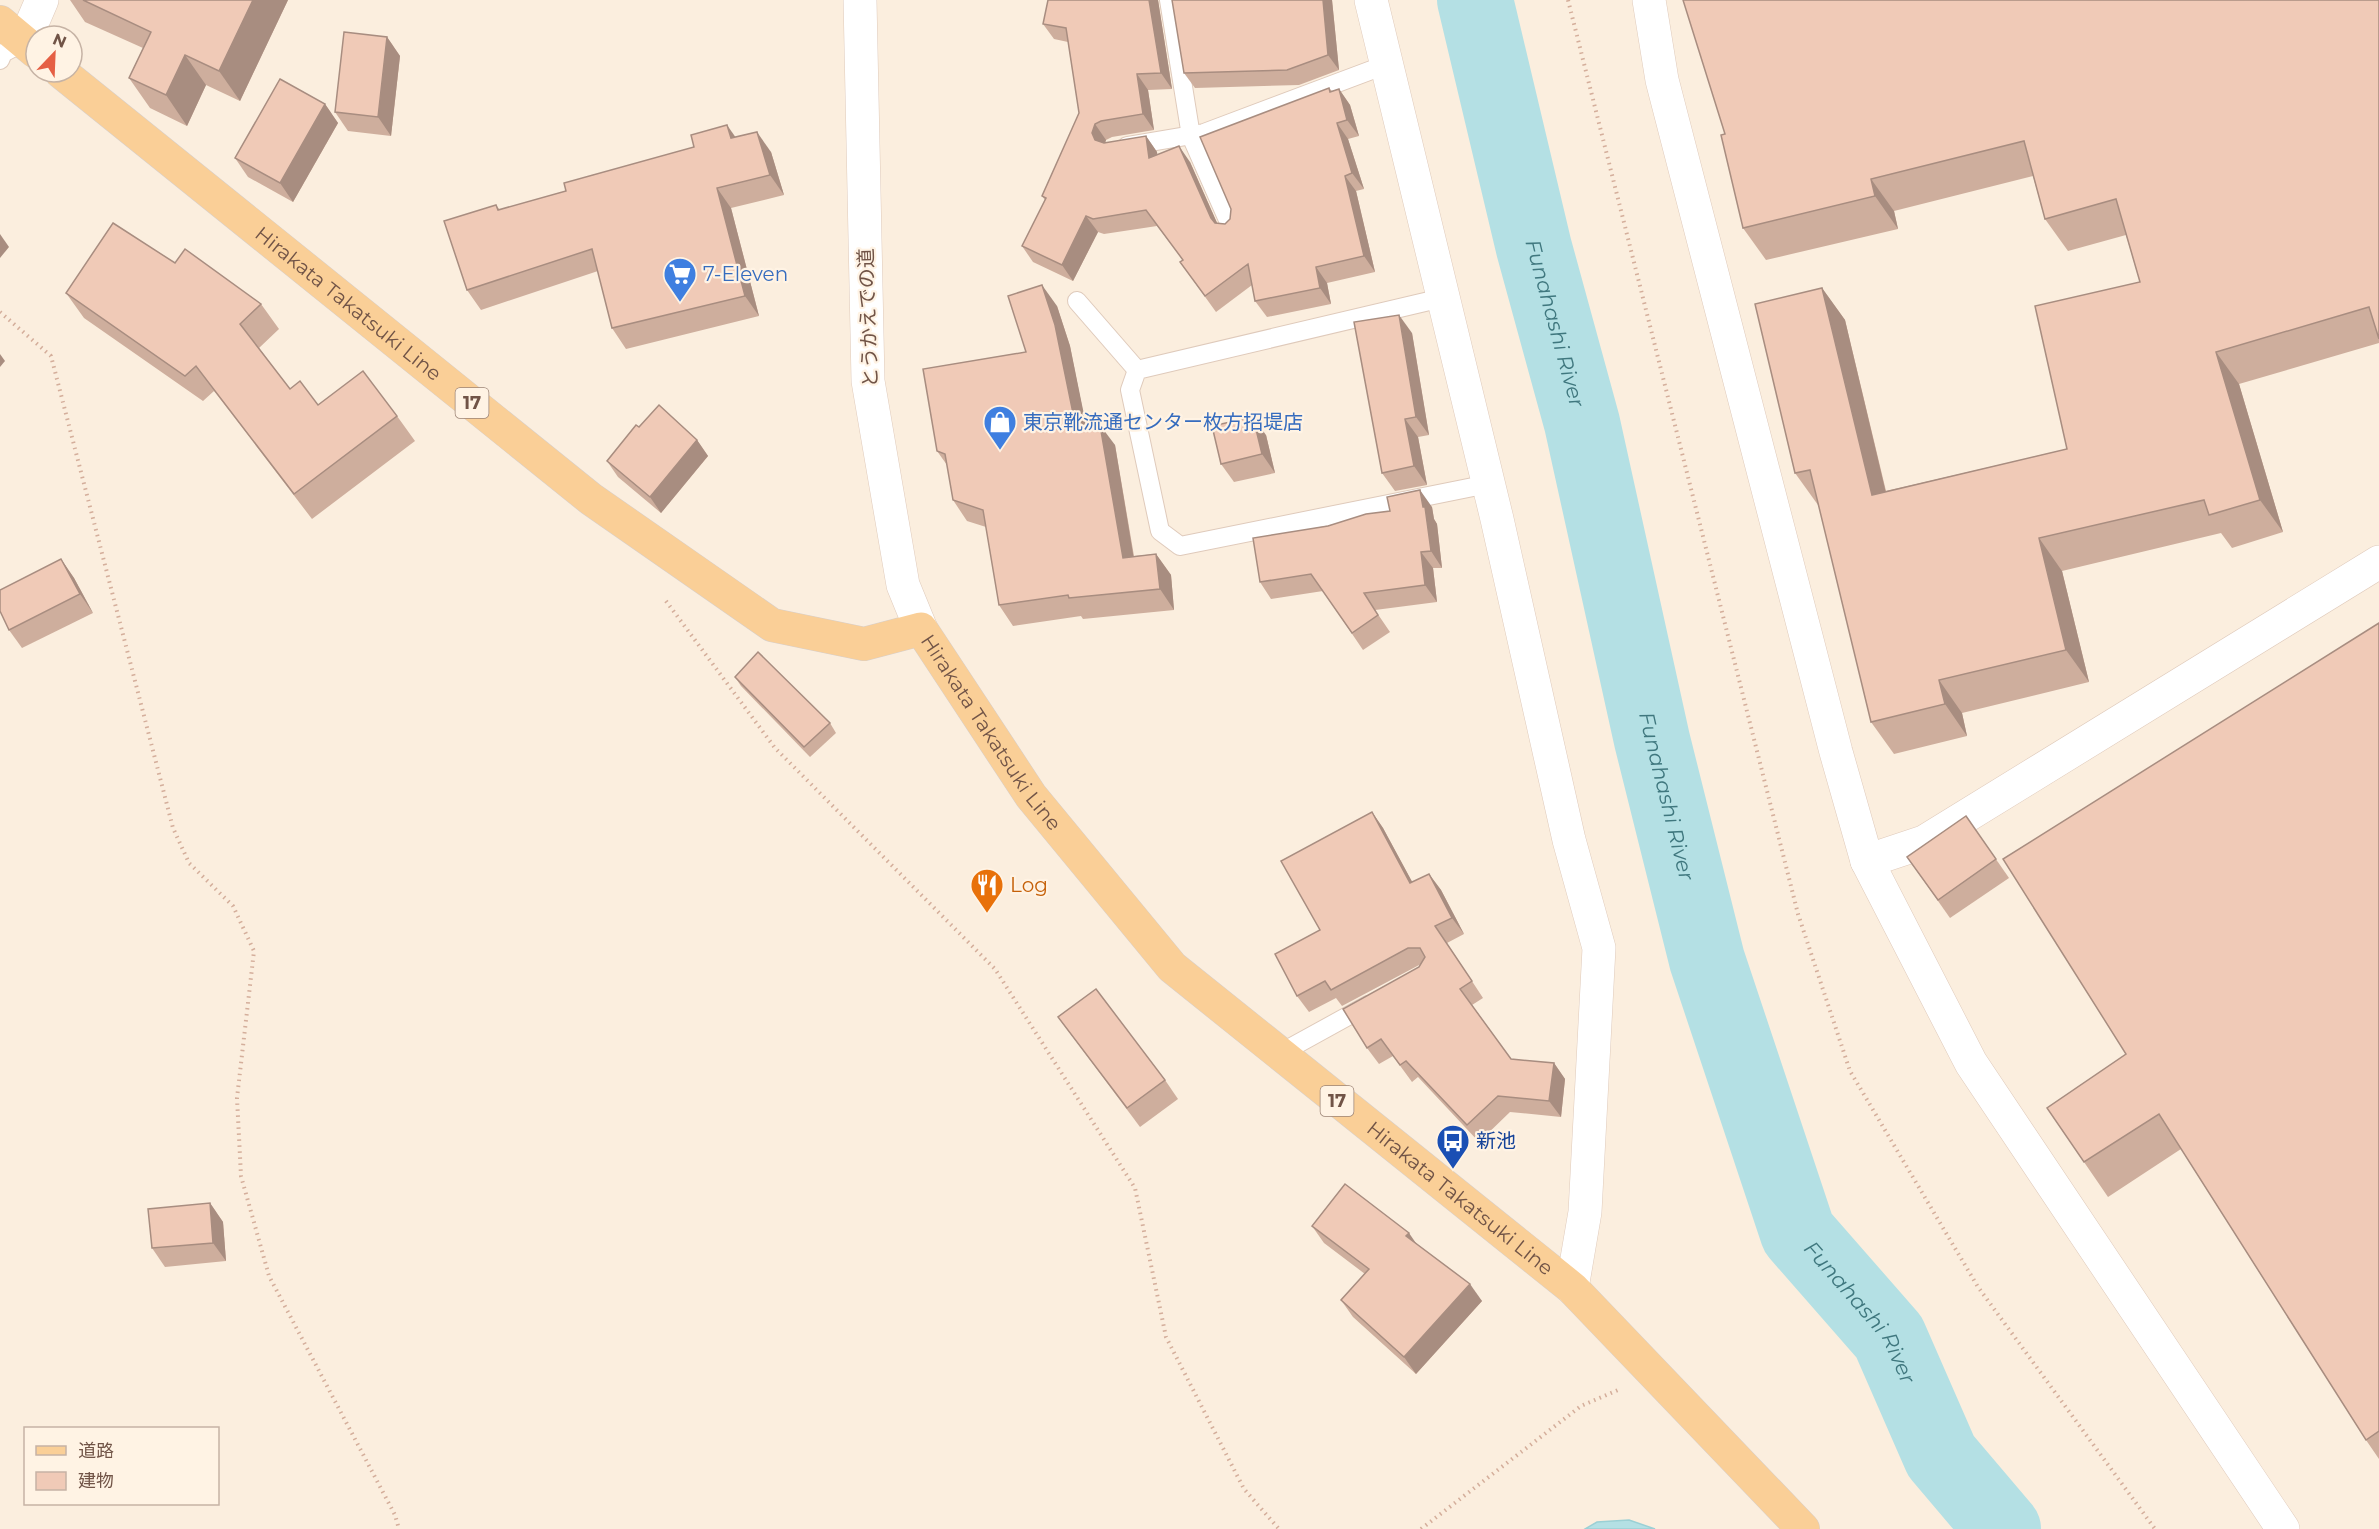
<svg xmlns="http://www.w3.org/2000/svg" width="2379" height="1529" font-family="Montserrat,'Noto Sans JP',sans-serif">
	<rect width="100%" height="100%" fill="#fbeede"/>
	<!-- water -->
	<path fill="#b4e0e4" stroke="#9bd0d5" stroke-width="1.5" d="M 1629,1520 L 1655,1529 L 1585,1529 L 1597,1522 Z"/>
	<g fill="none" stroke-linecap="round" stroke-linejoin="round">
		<!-- river -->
		<path stroke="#b4e0e4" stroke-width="76" id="s1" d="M 1475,0 L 1534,248 L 1582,423 L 1652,740 L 1707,960 L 1798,1233 L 1889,1337 L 1941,1456 L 2003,1529"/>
		<!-- service casing -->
		<g stroke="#dfcabb" stroke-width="20">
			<g id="service">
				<path d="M 1169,0 L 1191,136 L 1232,229"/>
				<path d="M 0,60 L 3,53 L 24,42"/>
				<path d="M 1127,146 L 1204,133 L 1385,65"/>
				<path d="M 1442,298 L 1137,370 L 1130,390 L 1160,531 L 1180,546 L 1488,484"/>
				<path d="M 1077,301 L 1137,370"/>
				<path d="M 1279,1054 L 1368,1005"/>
			</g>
		</g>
		<!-- minor casing -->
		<g stroke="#dfcabb" stroke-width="34">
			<g id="minor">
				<path d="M 1371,0 L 1497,519 L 1569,840 L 1599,948 L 1585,1212 L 1572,1288"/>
				<path d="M 1649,0 L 1662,80 L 1836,752 L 1867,861 L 1971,1063 L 2283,1529"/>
				<path d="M 24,42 L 42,0"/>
				<path d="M 1867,861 L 1924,842 L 2379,562"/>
			</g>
		</g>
		<!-- tertiary casing -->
		<g stroke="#dfcabb" stroke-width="34">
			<path id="tertiary" d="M 860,0 L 868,381 L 903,585 L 921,629"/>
		</g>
		<!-- primary casing -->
		<g stroke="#d7cfcb" stroke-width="34">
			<g id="primary">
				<path d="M 0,22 L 36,52"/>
				<path id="s2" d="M 61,72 L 591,499 L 772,625 L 864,644 L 921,629 L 1031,796 L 1172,967 L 1572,1288 L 1803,1529"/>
			</g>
		</g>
		<!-- path -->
		<g stroke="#d4ae9b" stroke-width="4" stroke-dasharray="1.5 4.5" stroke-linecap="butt">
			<path d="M 1568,0 L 1798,914 L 1850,1071 L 1978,1287 L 2155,1529"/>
			<path d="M 0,312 L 51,356 L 173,828 L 189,863 L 233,906 L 254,951 L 237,1098 L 241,1176 L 269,1276 L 395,1515 L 399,1529"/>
			<path d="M 666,601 L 775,748 L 995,969 L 1135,1188 L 1166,1337 L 1244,1489 L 1279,1529"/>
			<path d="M 1421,1529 L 1581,1406 L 1618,1390"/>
		</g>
		<!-- service -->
		<use href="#service" stroke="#fff" stroke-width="18"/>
		<!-- minor -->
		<use href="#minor" stroke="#fff" stroke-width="33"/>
		<!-- tertiary -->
		<use href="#tertiary" stroke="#fff" stroke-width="33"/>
		<!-- primary -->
		<use href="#primary" stroke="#facf97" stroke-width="33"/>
	</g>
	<!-- wall -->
	<g fill="#ceae9d">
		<path d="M 70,0 L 288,0 L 240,101 L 206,85 L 187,126 L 150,108 L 129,78 L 143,48 L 85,22 Z"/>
		<path d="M 1048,0 L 1158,0 L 1172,89 L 1148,90 L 1154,130 L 1112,137 L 1106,140 L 1105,143 L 1146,136 L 1157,152 L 1157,155 L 1190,162 L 1217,223 L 1225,224 L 1230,219 L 1329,88 L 1332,91 L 1339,89 L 1350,105 L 1359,136 L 1348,139 L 1364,189 L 1356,191 L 1375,272 L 1327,283 L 1331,304 L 1267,317 L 1255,301 L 1252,285 L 1216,312 L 1180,262 L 1183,260 L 1157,226 L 1104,234 L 1098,232 L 1073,281 L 1033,262 L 1022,246 L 1045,200 L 1042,196 L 1079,113 L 1068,42 L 1054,39 L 1043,24 Z"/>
		<path d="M 1172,0 L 1332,0 L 1339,70 L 1299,85 L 1195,88 L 1184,73 Z"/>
		<path d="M 2379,0 L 2379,343 L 2239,384 L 2283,532 L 2232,548 L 2221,533 L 2062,571 L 2089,682 L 1962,713 L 1967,736 L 1894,754 L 1871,722 L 1819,505 L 1818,505 L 1795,473 L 1822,288 L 1845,320 L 1886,491 L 2067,449 L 2140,282 L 2126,235 L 2068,251 L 2045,219 L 2033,176 L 1894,211 L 1898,229 L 1766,260 L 1743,228 L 1725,134 Z"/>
		<path d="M 387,37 L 400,56 L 391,136 L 348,131 L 335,112 Z"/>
		<path d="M 325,104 L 338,123 L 293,202 L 248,177 L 235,158 Z"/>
		<path d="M 736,137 L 771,152 L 784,195 L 731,208 L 759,316 L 626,349 L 612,328 L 598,271 L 481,310 L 467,290 L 496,205 L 500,210 L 566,191 Z"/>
		<path d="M 175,263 L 261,304 L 279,329 L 259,348 L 290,389 L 318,405 L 397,416 L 415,441 L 312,519 L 214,391 L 203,401 L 84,318 L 66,293 Z"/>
		<path d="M 1057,306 L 1070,346 L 1086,427 L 1115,445 L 1134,556 L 1156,554 L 1171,575 L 1174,610 L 1083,619 L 1081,616 L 1013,626 L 999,605 L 986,527 L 967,521 L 953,500 L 947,465 L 937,451 L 1026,352 Z"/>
		<path d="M 1412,333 L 1429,435 L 1418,437 L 1427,485 L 1395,491 L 1382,473 Z"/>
		<path d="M 639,427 L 697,440 L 708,456 L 661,513 L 618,477 L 607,461 Z"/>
		<path d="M 1266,435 L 1275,473 L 1234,482 L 1221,464 Z"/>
		<path d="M 1432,507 L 1434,519 L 1437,524 L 1442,568 L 1433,568 L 1437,602 L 1375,610 L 1390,632 L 1363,650 L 1323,591 L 1271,599 L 1260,582 L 1328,526 Z"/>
		<path d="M 61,559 L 74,578 L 93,613 L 22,648 L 9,630 Z"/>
		<path d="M 2379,623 L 2379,1459 L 2366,1440 L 2181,1149 L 2108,1197 L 2084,1162 L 2126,1054 Z"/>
		<path d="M 735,677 L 830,723 L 836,733 L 810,757 L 741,686 Z"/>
		<path d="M 1372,812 L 1383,828 L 1412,882 L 1429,874 L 1441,890 L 1464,934 L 1447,943 L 1483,998 L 1472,1005 L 1511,1059 L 1554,1063 L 1565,1079 L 1561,1117 L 1510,1112 L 1479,1142 L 1418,1077 L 1412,1082 L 1393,1056 L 1379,1064 L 1367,1048 L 1421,964 L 1342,1006 L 1336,998 L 1309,1012 L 1297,996 L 1320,930 Z"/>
		<path d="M 1966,816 L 2009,878 L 1950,918 L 1907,857 Z"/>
		<path d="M 1058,1017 L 1165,1080 L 1178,1099 L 1140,1127 Z"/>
		<path d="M 210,1203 L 223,1222 L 226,1261 L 165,1267 L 152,1248 Z"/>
		<path d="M 1312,1226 L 1416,1243 L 1482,1301 L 1416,1374 L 1353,1317 L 1341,1300 L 1365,1274 L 1324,1243 Z"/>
	</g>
	<!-- shaded-wall -->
	<g fill="#a88d80">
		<path d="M 253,0 L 288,0 L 240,101 L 219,71 Z"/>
		<path d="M 1149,0 L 1158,0 L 1172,89 L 1161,73 Z"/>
		<path d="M 1323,0 L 1332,0 L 1339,70 L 1328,55 Z"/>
		<path d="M 387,37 L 400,56 L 391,136 L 378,117 Z"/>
		<path d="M 185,55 L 206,85 L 187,126 L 166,95 Z"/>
		<path d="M 1137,74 L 1148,90 L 1154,130 L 1143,114 Z"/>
		<path d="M 1339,89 L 1350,105 L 1359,136 L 1347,120 Z"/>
		<path d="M 325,104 L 338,123 L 293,202 L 280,183 Z"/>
		<path d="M 1337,123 L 1348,139 L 1364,189 L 1352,173 Z"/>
		<path d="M 1095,124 L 1106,140 L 1103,149 L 1095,140 L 1092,133 Z"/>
		<path d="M 727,125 L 741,145 L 731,138 Z"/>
		<path d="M 757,132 L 771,152 L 784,195 L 770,175 Z"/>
		<path d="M 1146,136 L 1157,152 L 1160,174 L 1149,158 Z"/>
		<path d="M 1179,146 L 1190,162 L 1222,234 L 1211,218 Z"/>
		<path d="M 1345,176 L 1356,191 L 1375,272 L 1364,256 Z"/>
		<path d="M 1871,179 L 1894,211 L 1898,229 L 1875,196 Z"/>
		<path d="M 717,188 L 731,208 L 759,316 L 745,296 Z"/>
		<path d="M 1086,216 L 1098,232 L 1073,281 L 1062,265 Z"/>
		<path d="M 0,234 L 9,247 L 0,258 Z"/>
		<path d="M 1316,267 L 1327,283 L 1331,304 L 1320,288 Z"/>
		<path d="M 1042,285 L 1057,306 L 1070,346 L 1091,449 L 1076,428 Z"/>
		<path d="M 1822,288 L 1845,320 L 1894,527 L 1872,495 Z"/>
		<path d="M 1399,315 L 1412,333 L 1429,435 L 1416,417 Z"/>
		<path d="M 2216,352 L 2239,384 L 2283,532 L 2260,500 Z"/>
		<path d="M 0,354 L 5,361 L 0,367 Z"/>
		<path d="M 1253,417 L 1266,435 L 1275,473 L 1262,454 Z"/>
		<path d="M 1405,419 L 1418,437 L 1427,485 L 1414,466 Z"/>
		<path d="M 1100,425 L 1115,445 L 1137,578 L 1123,558 Z"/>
		<path d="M 697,440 L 708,456 L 661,513 L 650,497 Z"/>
		<path d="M 1420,490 L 1432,507 L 1434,519 L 1437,524 L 1442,568 L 1431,551 Z"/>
		<path d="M 2039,538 L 2062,571 L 2089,682 L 2066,650 Z"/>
		<path d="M 1421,552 L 1433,568 L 1437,602 L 1425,585 Z"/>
		<path d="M 1156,554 L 1171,575 L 1174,610 L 1160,589 Z"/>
		<path d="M 61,559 L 74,578 L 93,613 L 80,594 Z"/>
		<path d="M 1939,680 L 1962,713 L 1967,736 L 1945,704 Z"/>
		<path d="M 1372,812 L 1383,828 L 1422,900 L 1410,883 Z"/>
		<path d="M 1429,874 L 1441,890 L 1464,934 L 1452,918 Z"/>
		<path d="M 1554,1063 L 1565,1079 L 1561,1117 L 1549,1101 Z"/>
		<path d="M 210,1203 L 223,1222 L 226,1261 L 213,1243 Z"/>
		<path d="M 1409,1233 L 1420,1249 L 1406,1236 Z"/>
		<path d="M 1470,1284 L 1482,1301 L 1416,1374 L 1404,1357 Z"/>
	</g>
	<!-- building -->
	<g fill="#f0cab7" stroke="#a88d80" stroke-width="1.5">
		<path d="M 83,0 L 253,0 L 219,71 L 185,55 L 166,95 L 129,78 L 151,32 Z"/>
		<path d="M 1048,0 L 1149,0 L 1161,73 L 1137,74 L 1143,114 L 1101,121 L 1095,124 L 1092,133 L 1095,140 L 1104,143 L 1146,136 L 1149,158 L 1179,146 L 1211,218 L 1215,223 L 1225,224 L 1230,219 L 1231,209 L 1200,137 L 1329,88 L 1330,92 L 1339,89 L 1347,120 L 1337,123 L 1352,173 L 1345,176 L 1364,256 L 1316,267 L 1320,288 L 1255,301 L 1248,264 L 1205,296 L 1180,262 L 1183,260 L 1146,210 L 1093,219 L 1086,216 L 1062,265 L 1022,246 L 1046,198 L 1042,196 L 1079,113 L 1066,28 L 1043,24 Z"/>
		<path d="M 1172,0 L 1323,0 L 1328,55 L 1287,70 L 1184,73 Z"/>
		<path d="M 1683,0 L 2379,0 L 2379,339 L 2369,307 L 2216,352 L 2260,500 L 2209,515 L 2204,500 L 2039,538 L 2066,650 L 1939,680 L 1945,704 L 1871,722 L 1810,470 L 1795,473 L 1755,304 L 1822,288 L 1872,495 L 2067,449 L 2035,306 L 2140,282 L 2116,199 L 2045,219 L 2024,141 L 1871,179 L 1875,196 L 1743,228 L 1721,135 L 1725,134 Z"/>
		<path d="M 344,32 L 387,37 L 378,117 L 335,112 Z"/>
		<path d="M 280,79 L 325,104 L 280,183 L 235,158 Z"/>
		<path d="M 727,125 L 731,138 L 757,132 L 770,175 L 717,188 L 745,296 L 612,328 L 592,249 L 467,290 L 444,221 L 496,205 L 498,210 L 566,191 L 564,183 L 694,147 L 691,135 Z"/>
		<path d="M 113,223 L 175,263 L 185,249 L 261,304 L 240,324 L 290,389 L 300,381 L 318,405 L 363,371 L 397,416 L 294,494 L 196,366 L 185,376 L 66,293 Z"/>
		<path d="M 1042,285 L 1055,325 L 1076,428 L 1100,425 L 1123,558 L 1156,554 L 1160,589 L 1069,598 L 1068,595 L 999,605 L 983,510 L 953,500 L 945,454 L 937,451 L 923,369 L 1026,352 L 1008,296 Z"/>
		<path d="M 1399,315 L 1416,417 L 1405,419 L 1414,466 L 1382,473 L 1354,322 Z"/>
		<path d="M 659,405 L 697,440 L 650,497 L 607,461 L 636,425 L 639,427 Z"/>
		<path d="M 1253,417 L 1262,454 L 1221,464 L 1212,426 Z"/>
		<path d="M 1420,490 L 1423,507 L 1425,507 L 1431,551 L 1421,552 L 1425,585 L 1364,593 L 1378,615 L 1352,633 L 1311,574 L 1260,582 L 1253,538 L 1328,526 L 1366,514 L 1390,511 L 1387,497 Z"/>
		<path d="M 61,559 L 80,594 L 9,630 L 0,611 L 0,590 Z"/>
		<path d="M 2379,623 L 2379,1431 L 2366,1440 L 2159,1114 L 2084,1162 L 2047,1108 L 2126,1054 L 2003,859 Z"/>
		<path d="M 758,652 L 830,723 L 804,747 L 735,677 Z"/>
		<path d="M 1372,812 L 1410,883 L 1429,874 L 1452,918 L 1435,926 L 1472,981 L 1460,989 L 1511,1059 L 1554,1063 L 1549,1101 L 1498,1096 L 1467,1125 L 1406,1061 L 1400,1065 L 1381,1039 L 1367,1048 L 1343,1009 L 1419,967 L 1425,957 L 1420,948 L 1408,948 L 1331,990 L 1325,981 L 1297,996 L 1275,954 L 1320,930 L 1281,861 Z"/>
		<path d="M 1966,816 L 1996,859 L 1938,900 L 1907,857 Z"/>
		<path d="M 1096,989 L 1165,1080 L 1127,1108 L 1058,1017 Z"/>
		<path d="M 1345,1184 L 1409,1233 L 1406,1236 L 1470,1284 L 1404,1357 L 1341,1300 L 1369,1269 L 1312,1226 Z"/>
		<path d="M 210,1203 L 213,1243 L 152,1248 L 148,1209 Z"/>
	</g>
	<!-- icons -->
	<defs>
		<g id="supermarket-pin" transform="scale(1.725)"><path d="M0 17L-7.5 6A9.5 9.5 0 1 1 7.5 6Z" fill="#3f7fe0" stroke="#fff3e4"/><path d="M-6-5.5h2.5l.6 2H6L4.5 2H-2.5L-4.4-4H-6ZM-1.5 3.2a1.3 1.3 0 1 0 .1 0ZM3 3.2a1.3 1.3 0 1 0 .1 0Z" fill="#fff"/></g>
		<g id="shop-pin" transform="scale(1.725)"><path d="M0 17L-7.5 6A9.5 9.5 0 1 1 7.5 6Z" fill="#3f7fe0" stroke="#fff3e4"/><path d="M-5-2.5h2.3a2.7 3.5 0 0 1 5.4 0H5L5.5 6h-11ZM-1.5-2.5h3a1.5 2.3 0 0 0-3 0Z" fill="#fff"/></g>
		<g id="restaurant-pin" transform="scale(1.725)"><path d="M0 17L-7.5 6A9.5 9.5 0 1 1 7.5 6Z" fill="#e8710a" stroke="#fff3e4"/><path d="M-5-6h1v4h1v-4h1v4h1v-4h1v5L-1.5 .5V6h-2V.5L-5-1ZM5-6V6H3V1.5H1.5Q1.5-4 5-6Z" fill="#fff"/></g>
		<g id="bus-pin" transform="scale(1.725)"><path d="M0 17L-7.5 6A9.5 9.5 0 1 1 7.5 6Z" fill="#1a4fb4" stroke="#fff3e4"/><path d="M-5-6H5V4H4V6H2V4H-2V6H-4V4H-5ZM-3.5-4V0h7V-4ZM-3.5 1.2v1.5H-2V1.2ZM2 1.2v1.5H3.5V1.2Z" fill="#fff"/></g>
	</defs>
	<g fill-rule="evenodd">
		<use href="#supermarket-pin" x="680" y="274"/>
		<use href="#shop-pin" x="1000" y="422"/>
		<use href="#restaurant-pin" x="987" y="885"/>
		<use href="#bus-pin" x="1453" y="1141"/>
	</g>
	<g text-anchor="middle" stroke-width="4.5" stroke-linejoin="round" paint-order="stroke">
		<!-- shield labels -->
		<g fill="#fff3e4" stroke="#9c8476" stroke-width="1.5">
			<rect x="455.5" y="388" width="33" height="30" rx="4.5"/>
			<rect x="1320.5" y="1086" width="33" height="30" rx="4.5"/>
		</g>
		<g font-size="18" font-weight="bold" fill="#715447">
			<text x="472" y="409">17</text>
			<text x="1337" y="1107">17</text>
		</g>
		<!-- shop labels -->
		<g font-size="20" fill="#366cbe" stroke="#fff3e4" text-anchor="start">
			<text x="703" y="281">7-Eleven</text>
			<text x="1023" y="429">東京靴流通センター枚方招堤店</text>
		</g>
		<!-- street labels -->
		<g font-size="20" fill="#715447" stroke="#fff3e4">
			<text dy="7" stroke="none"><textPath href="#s2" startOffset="369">Hirakata Takatsuki Line</textPath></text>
			<text transform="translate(868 318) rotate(-92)" y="7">とうかえでの道</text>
			<text dy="7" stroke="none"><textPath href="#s2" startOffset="1179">Hirakata Takatsuki Line</textPath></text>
			<text dy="7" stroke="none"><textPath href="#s2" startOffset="1845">Hirakata Takatsuki Line</textPath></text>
		</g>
		<!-- food labels -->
		<g font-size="20" fill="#c56008" stroke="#fff3e4" text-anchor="start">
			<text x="1010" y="892">Log</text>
		</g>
		<!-- transit labels -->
		<g font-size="20" fill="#164399" stroke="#fff3e4" text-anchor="start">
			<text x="1476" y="1148">新池</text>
		</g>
		<!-- water labels -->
		<g font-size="21" font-style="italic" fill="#3f777e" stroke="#fff3e4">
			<text dy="7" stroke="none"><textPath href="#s1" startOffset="333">Funahashi River</textPath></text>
			<text dy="7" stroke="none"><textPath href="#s1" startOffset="819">Funahashi River</textPath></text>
			<text dy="7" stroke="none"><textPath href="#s1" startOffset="1377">Funahashi River</textPath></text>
		</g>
	</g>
	<!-- legend -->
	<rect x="24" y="1427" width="195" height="78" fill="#fff3e4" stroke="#c6b3a5" stroke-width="1.5"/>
	<rect x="36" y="1446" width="30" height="9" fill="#facf97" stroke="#c6b3a5" stroke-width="1.5"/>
	<text x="78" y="1457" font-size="18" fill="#715447">道路</text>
	<rect x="36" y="1472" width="30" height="18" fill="#f0cab7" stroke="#c6b3a5" stroke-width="1.5"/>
	<text x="78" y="1487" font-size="18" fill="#715447">建物</text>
	<!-- north arrow -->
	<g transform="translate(54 54) rotate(23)"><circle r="28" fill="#fff3e4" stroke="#c6b3a5" stroke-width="1.5"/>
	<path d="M0-4.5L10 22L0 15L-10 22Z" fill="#e55f44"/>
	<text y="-9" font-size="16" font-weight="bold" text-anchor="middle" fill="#715447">N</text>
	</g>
</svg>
